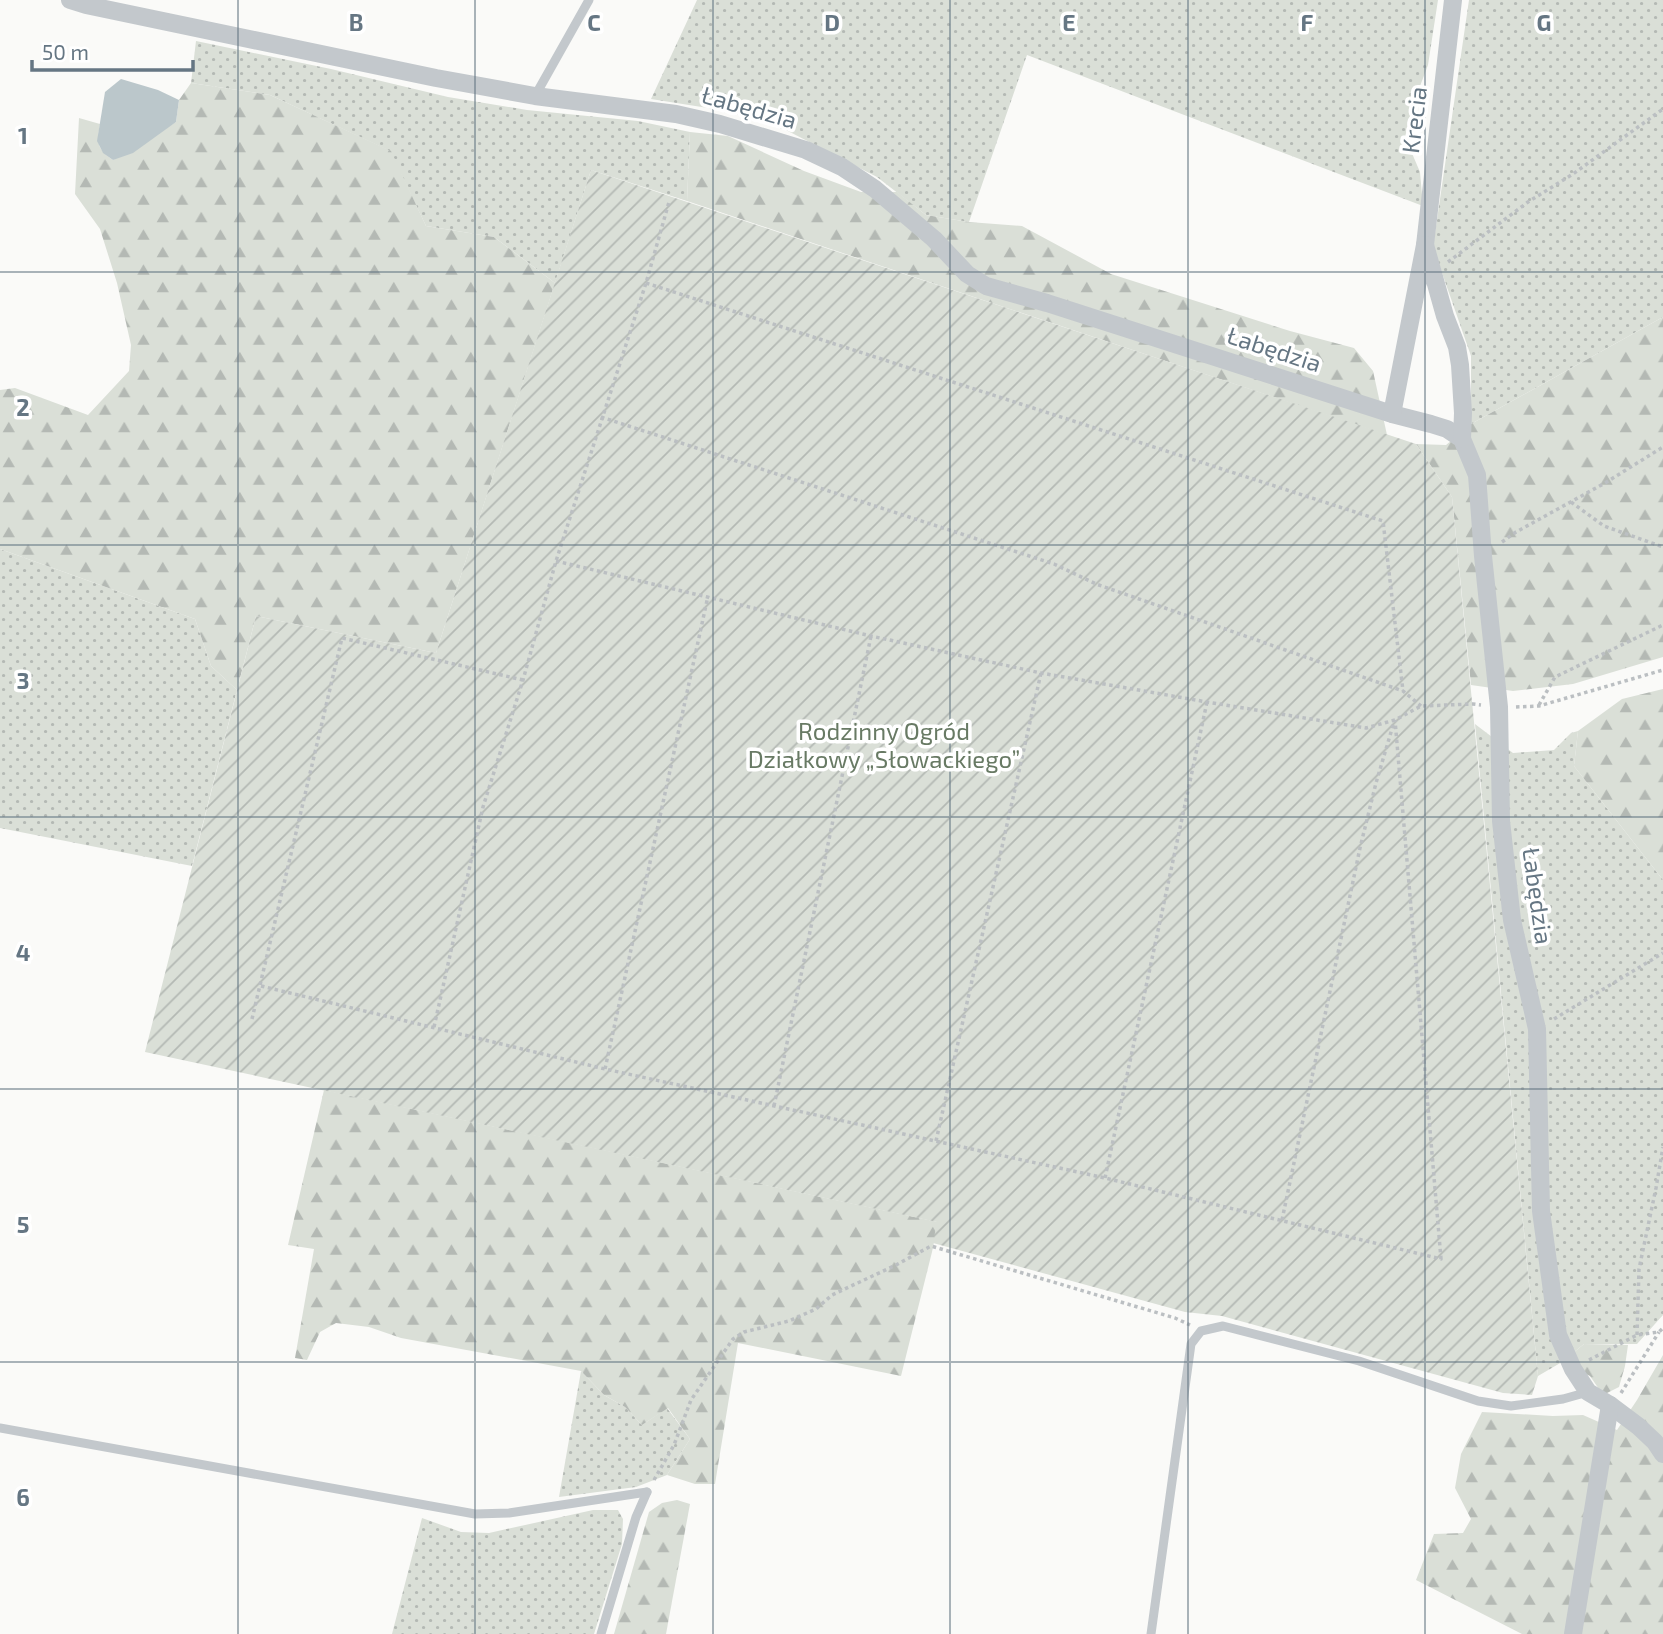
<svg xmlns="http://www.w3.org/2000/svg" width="1663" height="1634" font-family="'Exo 2',sans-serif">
	<defs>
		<pattern id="grass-dots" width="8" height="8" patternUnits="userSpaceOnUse" patternTransform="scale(1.75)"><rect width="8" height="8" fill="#dadfd7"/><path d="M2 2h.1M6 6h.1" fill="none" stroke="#b4b9b4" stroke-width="1.8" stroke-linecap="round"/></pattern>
		<pattern id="forest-firs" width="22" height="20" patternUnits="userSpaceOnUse" patternTransform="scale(1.75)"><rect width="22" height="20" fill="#dadfd7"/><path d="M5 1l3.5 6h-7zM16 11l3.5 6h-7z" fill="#b4b9b4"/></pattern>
		<pattern id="garden-furrows" width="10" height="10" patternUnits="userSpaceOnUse" patternTransform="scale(1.75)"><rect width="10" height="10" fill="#dadfd7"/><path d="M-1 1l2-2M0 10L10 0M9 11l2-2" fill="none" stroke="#b4b9b4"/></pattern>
	</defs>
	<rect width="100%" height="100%" fill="#fafaf8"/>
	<!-- grass -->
	<g fill="url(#grass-dots)">
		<path d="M 697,0 L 1438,0 L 1428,65 L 1414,102 L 1405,137 L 1420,172 L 1423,206 L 1027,55 L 969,222 L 926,215 L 877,177 L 786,130 L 727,111 L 651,99 Z"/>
		<path d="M 1469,0 L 1663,0 L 1663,317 L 1471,424 L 1471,356 L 1433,247 Z"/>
		<path d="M 196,41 L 331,69 L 448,97 L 527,110 L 638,121 L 690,132 L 687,201 L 591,170 L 555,283 L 494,237 L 426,226 L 390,151 L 270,95 L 191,83 Z"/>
		<path d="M 0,549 L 195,619 L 211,666 L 237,690 L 192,866 L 0,828 Z"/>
		<path d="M 1475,724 L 1513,753 L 1554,750 L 1571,733 L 1578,731 L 1574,766 L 1663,880 L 1663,1315 L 1637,1344 L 1584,1344 L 1562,1362 L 1538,1376 Z"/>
		<path d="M 581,1371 L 604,1395 L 625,1407 L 642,1425 L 667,1408 L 690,1439 L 667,1475 L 636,1487 L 559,1497 Z"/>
		<path d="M 593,1510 L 618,1510 L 623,1519 L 622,1544 L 594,1634 L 392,1634 L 422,1518 L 461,1532 L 489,1533 Z"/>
	</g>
	<!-- forest -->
	<g fill="url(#forest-firs)">
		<path d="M 191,83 L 270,95 L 391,151 L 426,226 L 494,237 L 555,283 L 436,653 L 256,616 L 237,690 L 211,666 L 195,619 L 0,549 L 0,390 L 15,388 L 88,415 L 129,371 L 131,345 L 117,283 L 100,229 L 75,194 L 79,118 L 100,124 C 97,142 96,149 113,160 L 176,122 L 179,100 Z"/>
		<path d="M 690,132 L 728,136 L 804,171 L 861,192 L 897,192 L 926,215 L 969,222 L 1022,226 L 1111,274 L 1290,331 L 1354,348 L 1373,371 L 1387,435 L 687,201 Z"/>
		<path d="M 1663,317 L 1663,657 L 1573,684 L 1513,691 L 1471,685 L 1452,497 L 1416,444 L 1446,445 L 1471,424 Z"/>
		<path d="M 1663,689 L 1663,880 L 1574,766 L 1578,731 L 1622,699 Z"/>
		<path d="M 324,1090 L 938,1222 L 932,1252 L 901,1376 L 738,1343 L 715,1484 L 695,1484 L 667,1475 L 690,1439 L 668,1408 L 642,1425 L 625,1407 L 604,1395 L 581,1371 L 401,1338 L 369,1327 L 336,1323 L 320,1332 L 307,1360 L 295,1358 L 314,1249 L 288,1245 Z"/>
		<path d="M 1584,1344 L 1628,1345 L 1625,1366 L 1619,1387 L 1603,1395 L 1590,1376 L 1562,1362 Z"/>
		<path d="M 1663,1355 L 1663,1634 L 1522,1634 L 1416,1580 L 1434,1534 L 1463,1533 L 1471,1519 L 1455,1488 L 1461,1454 L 1482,1412 L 1553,1416 L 1583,1415 L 1617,1430 L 1637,1400 Z"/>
		<path d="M 677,1500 L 690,1504 L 666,1634 L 614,1634 L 649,1512 L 662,1503 Z"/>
	</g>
	<!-- garden -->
	<path fill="url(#garden-furrows)" d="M 591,170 L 1416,444 L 1452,497 L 1538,1376 L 1532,1395 L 1503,1393 L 1222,1316 L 1185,1312 L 933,1243 L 937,1222 L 145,1052 L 256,616 L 436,653 Z"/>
	<!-- water -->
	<path fill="#bbc7cb" d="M 121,79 L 158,90 L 179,100 L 176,122 L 133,153 L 113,160 L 103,153 L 97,141 L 105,92 Z"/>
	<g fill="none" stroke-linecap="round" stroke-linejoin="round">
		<!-- path -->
		<g stroke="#bbbfc2" stroke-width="3.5" stroke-dasharray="3.5 3.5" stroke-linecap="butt">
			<path d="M 1448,262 L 1528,202 L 1573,174 L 1663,109"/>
			<path d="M 646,283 L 1383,521 L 1403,691"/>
			<path d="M 601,417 L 1054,564 L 1096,584 L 1403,691 L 1421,706"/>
			<path d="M 1571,502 L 1604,526 L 1663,547"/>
			<path d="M 1502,542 L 1516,532 L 1605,483 L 1663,447"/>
			<path d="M 556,561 L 871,636 L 1041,673 L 1207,702 L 1366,728 L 1395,720 L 1421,706 L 1473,704 L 1481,705"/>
			<path d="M 1539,705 L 1555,677 L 1663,625"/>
			<path d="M 1516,707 L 1539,706 L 1663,670"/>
			<path d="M 261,986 L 605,1069 L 1105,1178 L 1441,1259 L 1395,720"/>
			<path d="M 252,1019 L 342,638 L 523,680"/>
			<path d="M 1554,1019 L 1663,953"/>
			<path d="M 434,1027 L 483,807 L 523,680 L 556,561 L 646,283 L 669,202"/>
			<path d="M 605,1069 L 708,596"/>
			<path d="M 774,1106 L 871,636"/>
			<path d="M 936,1141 L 1041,673"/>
			<path d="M 1105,1178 L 1207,702"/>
			<path d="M 1282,1220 L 1360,848 L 1376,783 L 1394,722"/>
			<path d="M 1637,1335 L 1639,1269 L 1656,1188 L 1663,1147"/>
			<path d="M 1589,1360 L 1637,1335 L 1659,1332 L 1663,1328"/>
			<path d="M 1621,1393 L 1659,1332"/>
			<path d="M 654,1480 L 674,1445 L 691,1400 L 733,1339 L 744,1332 L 789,1321 L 816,1309 L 832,1295 L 896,1265 L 931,1246 L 1175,1318 L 1190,1325"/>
		</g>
		<!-- service -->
		<g stroke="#c3c8cc" stroke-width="9">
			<path d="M 535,96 L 589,0"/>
			<path d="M 0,1428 L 475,1514 L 509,1513 L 647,1492"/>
			<path d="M 601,1634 L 636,1517 L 647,1492"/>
			<path d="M 1151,1634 L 1191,1344 L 1201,1331 L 1223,1326 L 1359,1361 L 1478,1401 L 1511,1406 L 1563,1399 L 1588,1392"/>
		</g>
		<!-- minor -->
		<g stroke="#c3c8cc" stroke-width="18">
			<path d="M 70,0 L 86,5 L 436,78 L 535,96 L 676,114 L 720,124 L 806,150 L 842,167 L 875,189 L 934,239 L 967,274 L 986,286 L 1047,303 L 1392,414 L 1431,424 L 1447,429 L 1462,439 L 1477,475 L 1483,556 L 1499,707 L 1501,821 L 1512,920 L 1537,1029 L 1541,1211 L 1558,1335 L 1573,1369 L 1588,1392 L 1610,1405 L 1638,1426 L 1655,1442 L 1663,1454"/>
			<path d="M 1425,245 L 1453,0"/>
			<path d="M 1392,414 L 1425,245 L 1445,316 L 1457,347 L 1460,365 L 1463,413 L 1462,439"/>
			<path d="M 1573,1634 L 1610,1405"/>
		</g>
	</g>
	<!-- grid -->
	<path fill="none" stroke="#657683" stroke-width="2" stroke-opacity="0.55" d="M 238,0 L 238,1634M 475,0 L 475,1634M 713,0 L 713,1634M 950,0 L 950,1634M 1188,0 L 1188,1634M 1425,0 L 1425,1634M 0,272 L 1663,272M 0,545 L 1663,545M 0,817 L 1663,817M 0,1089 L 1663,1089M 0,1362 L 1663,1362"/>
	<g text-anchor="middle" stroke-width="7" stroke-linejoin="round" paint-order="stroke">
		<!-- street labels -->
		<g font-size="24" fill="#657683" stroke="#fff">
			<text transform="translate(749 108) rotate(16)" y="8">Łabędzia</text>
			<text transform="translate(1415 120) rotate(-83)" y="8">Krecia</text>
			<text transform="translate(1274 350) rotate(18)" y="8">Łabędzia</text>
			<text transform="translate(1537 896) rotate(82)" y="8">Łabędzia</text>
		</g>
		<!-- park labels -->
		<g font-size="24" fill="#687a64" stroke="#fff">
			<text x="884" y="740">Rodzinny Ogród<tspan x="884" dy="28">Działkowy „Słowackiego”</tspan></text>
		</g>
	</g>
	<g font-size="23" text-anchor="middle" font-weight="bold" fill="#657683" stroke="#fff" stroke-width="7" stroke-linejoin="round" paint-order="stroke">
		<text x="356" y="31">B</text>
		<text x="594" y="31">C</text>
		<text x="832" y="31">D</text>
		<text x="1069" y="31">E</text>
		<text x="1307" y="31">F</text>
		<text x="1544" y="31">G</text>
		<text x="23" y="144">1</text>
		<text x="23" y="416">2</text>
		<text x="23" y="689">3</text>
		<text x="23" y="961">4</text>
		<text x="23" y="1233">5</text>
		<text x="23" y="1506">6</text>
	</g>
	<!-- scale -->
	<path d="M32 60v10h161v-10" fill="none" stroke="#657683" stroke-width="3.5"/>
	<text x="42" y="60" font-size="21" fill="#657683" stroke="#ffffff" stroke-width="5" paint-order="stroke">50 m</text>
</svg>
